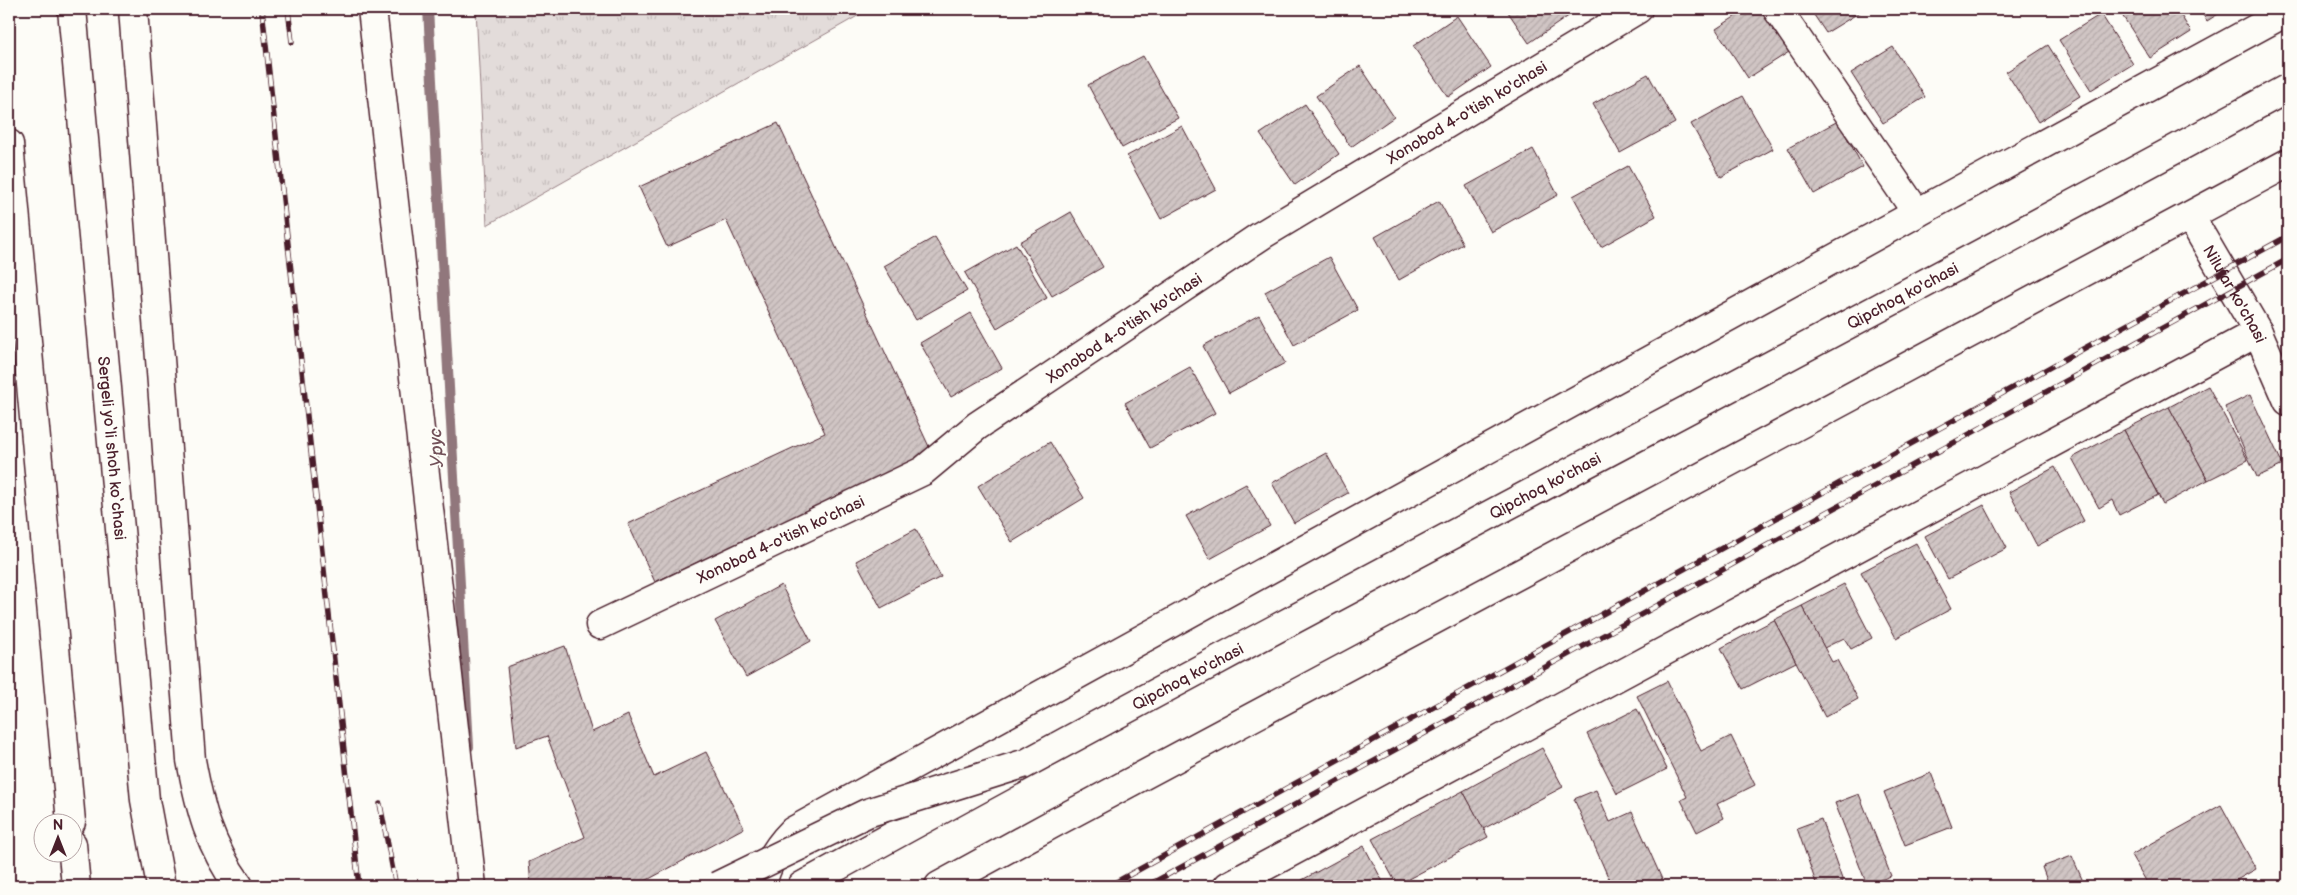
<svg xmlns="http://www.w3.org/2000/svg" width="2297" height="895" font-family="'Balsamiq Sans',sans-serif">
	<defs>
		<pattern id="grass-tufts" width="24" height="20" patternUnits="userSpaceOnUse" patternTransform="scale(1.25)"><rect width="24" height="20" fill="#e3dcda"/><path d="M3 7l-1-3M5 7V3M7 7l1-3M15 17l-1-3M17 17v-4M19 17l1-3" fill="none" stroke="#c4bcbb"/></pattern>
		<pattern id="building-hatch" width="6" height="6" patternUnits="userSpaceOnUse" patternTransform="scale(1.25)"><rect width="6" height="6" fill="#d0c5c4"/><path d="M-1 1l2-2M0 6l6-6M5 7l2-2" fill="none" stroke="#b4a9a9"/></pattern>
	</defs>
	<rect width="100%" height="100%" fill="#fdfcf7"/>
	<filter id="ink" filterUnits="userSpaceOnUse"><feTurbulence type="fractalNoise" baseFrequency=".02" numOctaves="2"/><feDisplacementMap in="SourceGraphic" scale="10" xChannelSelector="R" yChannelSelector="G"/><feConvolveMatrix kernelMatrix="1 2 1 2 8 2 1 2 1" color-interpolation-filters="sRGB"/></filter>
	<g filter="url(#ink)">
		<!-- grass -->
		<path fill="url(#grass-tufts)" stroke="#967e82" d="M 476,9 L 870,9 L 487,225 Z"/>
		<g fill="none" stroke-linecap="round" stroke-linejoin="round">
			<!-- stream -->
			<path stroke="#91777b" stroke-width="10" d="M 428,9 L 469,747"/>
		</g>
		<!-- building -->
		<g fill="url(#building-hatch)" stroke="#4a1f2b">
			<path d="M 1506,9 L 1570,9 L 1573,13 L 1529,43 Z"/>
			<path d="M 1747,9 L 1762,9 L 1789,52 L 1748,78 L 1716,29 Z"/>
			<path d="M 1810,9 L 1865,9 L 1826,33 Z"/>
			<path d="M 2118,9 L 2177,9 L 2191,32 L 2150,58 Z"/>
			<path d="M 2199,9 L 2226,9 L 2207,21 Z"/>
			<path d="M 2101,14 L 2133,64 L 2091,90 L 2059,40 Z"/>
			<path d="M 1457,16 L 1491,67 L 1448,97 L 1413,46 Z"/>
			<path d="M 2048,45 L 2080,96 L 2038,122 L 2006,72 Z"/>
			<path d="M 1893,47 L 1925,97 L 1883,123 L 1851,73 Z"/>
			<path d="M 1143,56 L 1178,118 L 1122,148 L 1088,85 Z"/>
			<path d="M 1360,66 L 1394,117 L 1351,147 L 1316,96 Z"/>
			<path d="M 1648,74 L 1675,123 L 1620,153 L 1593,104 Z"/>
			<path d="M 1743,96 L 1773,149 L 1721,177 L 1691,124 Z"/>
			<path d="M 1305,104 L 1339,154 L 1295,185 L 1260,134 Z"/>
			<path d="M 1838,121 L 1863,167 L 1814,194 L 1788,148 Z"/>
			<path d="M 778,123 L 932,453 L 655,582 L 628,524 L 825,433 L 726,220 L 667,247 L 639,187 Z"/>
			<path d="M 1182,126 L 1216,189 L 1161,219 L 1127,156 Z"/>
			<path d="M 1533,149 L 1558,195 L 1491,232 L 1466,186 Z"/>
			<path d="M 1628,166 L 1656,216 L 1601,247 L 1573,196 Z"/>
			<path d="M 1439,201 L 1463,244 L 1399,280 L 1375,237 Z"/>
			<path d="M 1071,212 L 1103,267 L 1052,296 L 1020,242 Z"/>
			<path d="M 935,237 L 967,291 L 916,320 L 884,266 Z"/>
			<path d="M 1016,244 L 1047,298 L 997,328 L 965,273 Z"/>
			<path d="M 1329,257 L 1358,310 L 1294,345 L 1265,292 Z"/>
			<path d="M 971,313 L 1002,368 L 951,397 L 920,343 Z"/>
			<path d="M 1259,315 L 1285,363 L 1229,393 L 1203,346 Z"/>
			<path d="M 1190,367 L 1215,413 L 1150,448 L 1125,403 Z"/>
			<path d="M 2208,386 L 2248,460 L 2208,480 L 2169,407 Z"/>
			<path d="M 2250,395 L 2283,465 L 2257,477 L 2225,407 Z"/>
			<path d="M 2169,407 L 2208,480 L 2163,504 L 2124,430 Z"/>
			<path d="M 2124,430 L 2158,495 L 2119,515 L 2112,500 L 2099,508 L 2072,458 Z"/>
			<path d="M 1050,442 L 1084,498 L 1012,542 L 978,486 Z"/>
			<path d="M 1326,453 L 1348,493 L 1294,523 L 1272,483 Z"/>
			<path d="M 2055,467 L 2084,521 L 2037,546 L 2009,492 Z"/>
			<path d="M 1246,484 L 1270,526 L 1210,559 L 1186,516 Z"/>
			<path d="M 1984,505 L 2007,548 L 1948,579 L 1925,536 Z"/>
			<path d="M 916,529 L 941,577 L 881,608 L 856,561 Z"/>
			<path d="M 1916,543 L 1951,609 L 1896,638 L 1861,572 Z"/>
			<path d="M 1844,584 L 1872,638 L 1851,649 L 1844,638 L 1824,648 L 1802,606 Z"/>
			<path d="M 781,585 L 811,641 L 746,677 L 715,621 Z"/>
			<path d="M 1802,606 L 1832,662 L 1837,660 L 1858,699 L 1825,717 L 1774,620 Z"/>
			<path d="M 1774,620 L 1796,662 L 1743,689 L 1721,648 Z"/>
			<path d="M 565,646 L 592,732 L 628,715 L 654,777 L 706,752 L 744,828 L 636,886 L 531,886 L 529,862 L 585,837 L 547,736 L 516,747 L 507,667 Z"/>
			<path d="M 1667,681 L 1701,751 L 1731,736 L 1755,785 L 1717,804 L 1724,818 L 1697,832 L 1681,800 L 1687,797 L 1637,696 Z"/>
			<path d="M 1637,709 L 1667,769 L 1617,794 L 1587,734 Z"/>
			<path d="M 1542,748 L 1563,787 L 1483,829 L 1463,791 Z"/>
			<path d="M 1931,773 L 1952,827 L 1905,845 L 1884,792 Z"/>
			<path d="M 1596,790 L 1610,822 L 1632,812 L 1665,886 L 1612,886 L 1574,799 Z"/>
			<path d="M 1463,791 L 1488,837 L 1397,885 L 1372,839 Z"/>
			<path d="M 1859,794 L 1891,876 L 1867,885 L 1835,803 Z"/>
			<path d="M 2221,805 L 2256,869 L 2226,886 L 2149,886 L 2131,855 Z"/>
			<path d="M 1821,819 L 1843,882 L 1831,886 L 1817,886 L 1797,828 Z"/>
			<path d="M 1364,846 L 1384,884 L 1379,886 L 1305,886 L 1302,880 Z"/>
			<path d="M 2072,856 L 2085,886 L 2049,886 L 2042,867 Z"/>
		</g>
		<g fill="none" stroke-linecap="round" stroke-linejoin="round">
			<!-- minor casing -->
			<g stroke="#4a1f2b" stroke-width="31">
				<g id="minor">
					<path d="M 372,9 L 472,886"/>
					<path d="M 1777,9 L 1917,213"/>
					<path id="s1" d="M 2190,216 L 2258,332 L 2288,401"/>
					<path id="s2" d="M 600,625 L 923,471 L 977,426 L 1262,235 L 1638,9"/>
					<path d="M 762,886 C 766,864 777,847 793,831 L 1917,213 L 2288,11"/>
					<path d="M 1228,886 L 2258,332"/>
				</g>
			</g>
			<!-- major casing -->
			<g stroke="#4a1f2b" stroke-width="31">
				<g id="major">
					<path id="s3" d="M 72,9 L 145,800 L 161,886"/>
					<path d="M 133,9 L 191,760 C 200,809 209,845 239,886"/>
					<path d="M 9,144 L 71,822"/>
					<path d="M 72,844 L 76,886"/>
					<path id="s4" d="M 802,886 C 1294,614 1794,357 2288,88"/>
					<path d="M 939,886 L 1056,822 L 2288,163"/>
				</g>
			</g>
			<!-- minor -->
			<use href="#minor" stroke="#fdfcf7" stroke-width="28"/>
			<!-- major -->
			<use href="#major" stroke="#fdfcf7" stroke-width="28"/>
			<!-- rail casing -->
			<g stroke="#4a1f2b" stroke-width="5.5">
				<g id="rail">
					<path d="M 262,9 L 359,886"/>
					<path d="M 288,9 L 292,42"/>
					<path d="M 380,804 L 396,886"/>
					<path d="M 1109,886 L 2288,236"/>
					<path d="M 1147,886 L 2288,259"/>
				</g>
			</g>
			<!-- rail -->
			<use href="#rail" stroke="#fdfcf7" stroke-width="4" stroke-dasharray="11" stroke-linecap="butt"/>
			<!-- major-bridge casing -->
			<g stroke="#4a1f2b" stroke-width="31" stroke-linecap="butt">
				<path id="major-bridge" d="M 717,886 L 867,813 L 1023,764"/>
			</g>
			<!-- major-bridge -->
			<use href="#major-bridge" stroke="#fdfcf7" stroke-width="28"/>
		</g>
	</g>
	<g text-anchor="middle" stroke-width="4" stroke-linejoin="round" paint-order="stroke">
		<!-- street labels -->
		<g font-size="16" fill="#4a1f2b" stroke="#fdfcf7">
			<text dy="6" stroke="none"><textPath href="#s2" startOffset="1010">Xonobod 4-o'tish ko'chasi</textPath></text>
			<text dy="6" stroke="none"><textPath href="#s1" startOffset="90">Nilufar ko'chasi</textPath></text>
			<text dy="6" stroke="none"><textPath href="#s4" startOffset="1249">Qipchoq ko'chasi</textPath></text>
			<text dy="6" stroke="none"><textPath href="#s2" startOffset="605">Xonobod 4-o'tish ko'chasi</textPath></text>
			<text dy="6" stroke="none"><textPath href="#s3" startOffset="441">Sergeli yo‘li shoh ko‘chasi</textPath></text>
			<text dy="6" stroke="none"><textPath href="#s4" startOffset="844">Qipchoq ko'chasi</textPath></text>
			<text dy="6" stroke="none"><textPath href="#s2" startOffset="200">Xonobod 4-o'tish ko'chasi</textPath></text>
			<text dy="6" stroke="none"><textPath href="#s4" startOffset="439">Qipchoq ko'chasi</textPath></text>
		</g>
		<!-- water labels -->
		<g font-size="18" font-style="italic" fill="#73525a" stroke="#fdfcf7">
			<text transform="translate(436 448) rotate(-93)" y="6">Урус</text>
		</g>
	</g>
	<!-- margin -->
	<rect width="2297" height="895" fill="none" stroke="#fdfcf7" stroke-width="30"/>
	<rect x="15" y="15" width="2267" height="865" fill="none" stroke="#4a1f2b" stroke-width="2" filter="url(#ink)"/>
	<!-- north arrow -->
	<g transform="translate(58 838)"><circle r="24" fill="#fdfcf7" stroke="#b5a4a5"/>
	<path d="M0-4L9 19L0 12L-9 19Z" fill="#4a1f2b"/>
	<text y="-8" font-size="14" font-weight="bold" text-anchor="middle" fill="#4a1f2b">N</text>
	</g>
</svg>
